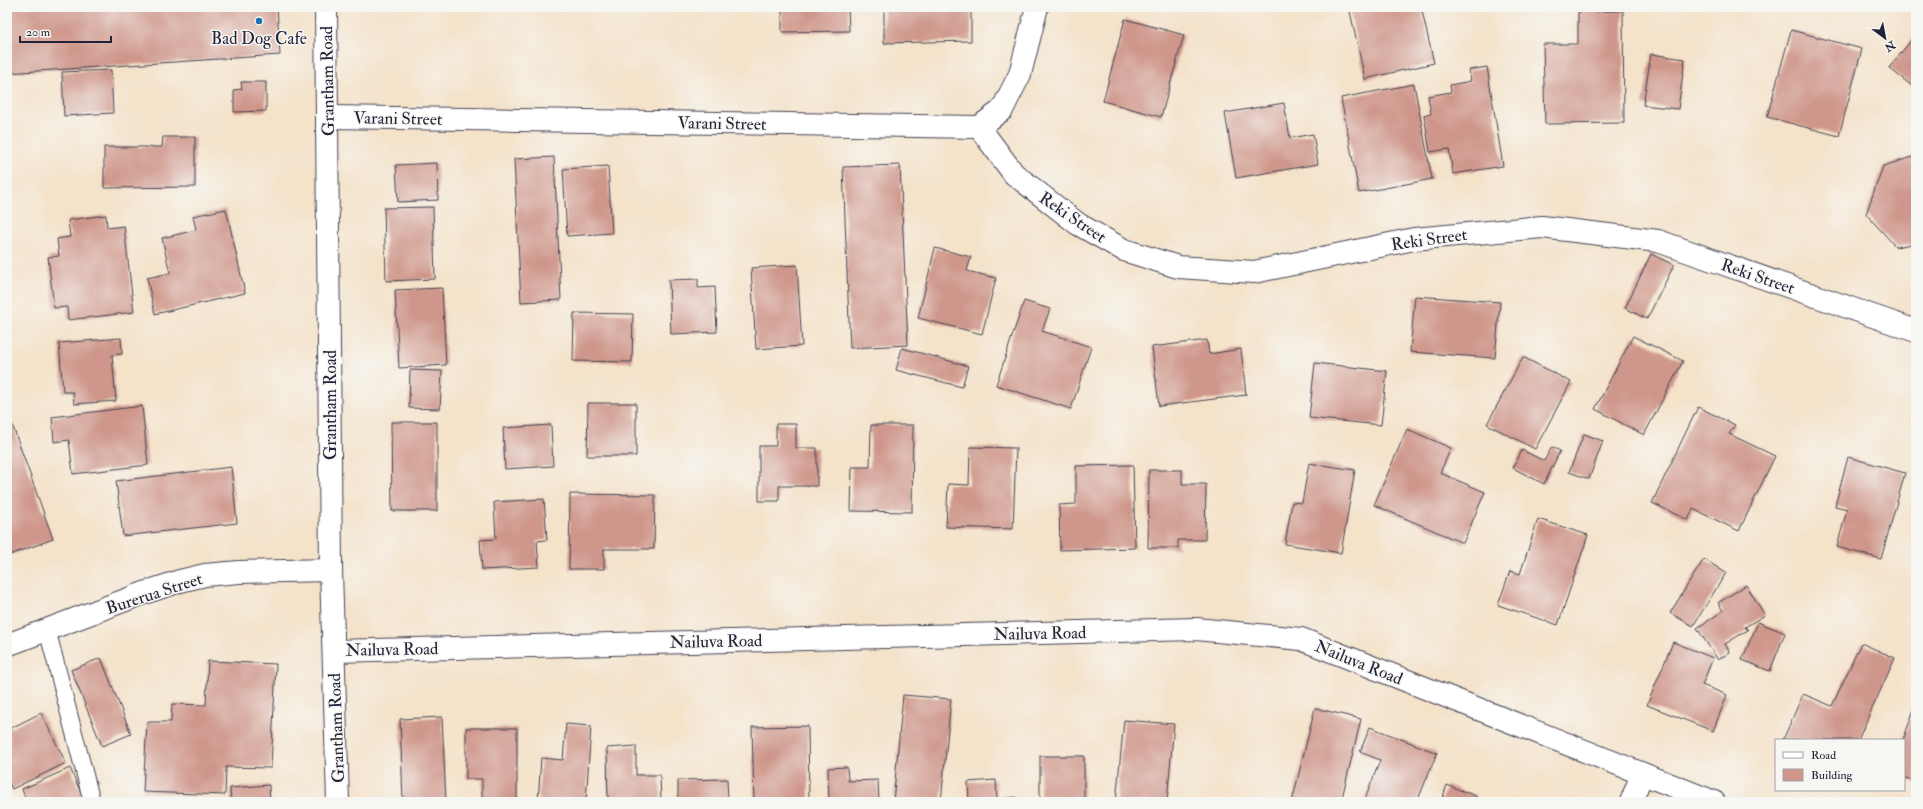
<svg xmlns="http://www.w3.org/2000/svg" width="1923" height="809" font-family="'IM FELL Double Pica',serif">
	<rect width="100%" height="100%" fill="#f6f6f2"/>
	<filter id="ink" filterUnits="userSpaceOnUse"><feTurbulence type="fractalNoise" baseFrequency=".025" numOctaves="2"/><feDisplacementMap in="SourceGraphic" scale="8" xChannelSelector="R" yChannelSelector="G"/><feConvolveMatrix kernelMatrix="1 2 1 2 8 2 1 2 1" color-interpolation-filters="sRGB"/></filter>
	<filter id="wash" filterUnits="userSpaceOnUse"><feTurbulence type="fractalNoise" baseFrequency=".012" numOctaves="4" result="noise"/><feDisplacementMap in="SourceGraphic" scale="16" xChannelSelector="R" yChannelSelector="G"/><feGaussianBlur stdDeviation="0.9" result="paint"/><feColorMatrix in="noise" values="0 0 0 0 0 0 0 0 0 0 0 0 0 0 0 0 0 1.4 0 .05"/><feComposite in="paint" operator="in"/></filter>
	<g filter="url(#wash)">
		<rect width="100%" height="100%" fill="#f4e2c9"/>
		<g id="blocks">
			<!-- building -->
			<g fill="#cf978b">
				<path d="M 7,7 L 277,7 L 280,55 L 7,73 Z"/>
				<path d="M 782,7 L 848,7 L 849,31 L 782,32 Z"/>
				<path d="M 884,7 L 971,7 L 971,41 L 884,43 Z"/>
				<path d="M 1349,7 L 1421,7 L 1434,63 L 1365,79 Z"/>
				<path d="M 1623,11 L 1624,123 L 1545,124 L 1543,44 L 1578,44 L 1578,12 Z"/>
				<path d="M 1125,19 L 1184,35 L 1161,117 L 1103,101 Z"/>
				<path d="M 1791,30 L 1862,49 L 1839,136 L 1767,117 Z"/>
				<path d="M 1916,34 L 1916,89 L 1889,68 Z"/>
				<path d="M 1651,54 L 1685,59 L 1678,109 L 1643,105 Z"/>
				<path d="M 1487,67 L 1503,166 L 1453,174 L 1449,149 L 1430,152 L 1424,115 L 1431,114 L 1428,96 L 1451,92 L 1450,85 L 1471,81 L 1469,70 Z"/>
				<path d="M 111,70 L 113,113 L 64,116 L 62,72 Z"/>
				<path d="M 241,82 L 266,82 L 266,111 L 234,112 L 234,90 L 242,89 Z"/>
				<path d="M 1414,84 L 1432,179 L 1359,193 L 1341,98 Z"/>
				<path d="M 1284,103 L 1290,138 L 1313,134 L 1318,164 L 1236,178 L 1225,113 Z"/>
				<path d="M 163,137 L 195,137 L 195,187 L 104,188 L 104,147 L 162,147 Z"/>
				<path d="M 1916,156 L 1916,243 L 1896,247 L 1866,214 L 1883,166 Z"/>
				<path d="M 554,157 L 561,300 L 521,302 L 514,159 Z"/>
				<path d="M 437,163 L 438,200 L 398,202 L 396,165 Z"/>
				<path d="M 900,165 L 908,345 L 850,348 L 843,167 Z"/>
				<path d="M 608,166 L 612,233 L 567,236 L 563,169 Z"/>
				<path d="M 433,207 L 435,279 L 386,281 L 384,208 Z"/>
				<path d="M 226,209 L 245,293 L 155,314 L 147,278 L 170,273 L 162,238 L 196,230 L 193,216 Z"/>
				<path d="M 106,215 L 107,228 L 124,226 L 134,312 L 68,320 L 67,307 L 54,308 L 48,257 L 59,256 L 57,239 L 70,237 L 68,220 Z"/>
				<path d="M 935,248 L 971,257 L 967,271 L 996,278 L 982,334 L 918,318 Z"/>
				<path d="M 1651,254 L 1674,265 L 1647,319 L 1625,308 Z"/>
				<path d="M 797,265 L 802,346 L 756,349 L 751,268 Z"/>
				<path d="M 698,279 L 698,288 L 715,287 L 717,332 L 671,334 L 669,280 Z"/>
				<path d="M 442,288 L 446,365 L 399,368 L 395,290 Z"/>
				<path d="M 1415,296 L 1500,302 L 1495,358 L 1410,352 Z"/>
				<path d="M 1024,301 L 1050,309 L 1042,331 L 1091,347 L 1071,409 L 996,385 Z"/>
				<path d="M 574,313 L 633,314 L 632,362 L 573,361 Z"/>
				<path d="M 1633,336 L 1683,361 L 1644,435 L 1595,409 Z"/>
				<path d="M 121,338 L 122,354 L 112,355 L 116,401 L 74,404 L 73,392 L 63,392 L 59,343 Z"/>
				<path d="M 1207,340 L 1209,354 L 1241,349 L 1246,395 L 1159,406 L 1152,347 Z"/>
				<path d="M 902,348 L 968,366 L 962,387 L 896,370 Z"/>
				<path d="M 1523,357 L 1571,382 L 1535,449 L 1487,424 Z"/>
				<path d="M 1315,363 L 1387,371 L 1381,425 L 1309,418 Z"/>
				<path d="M 410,370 L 442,371 L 440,409 L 409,408 Z"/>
				<path d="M 588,403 L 636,403 L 636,456 L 587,456 Z"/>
				<path d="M 142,406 L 148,465 L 73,474 L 69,440 L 54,442 L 52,417 Z"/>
				<path d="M 1698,407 L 1735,425 L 1729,434 L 1775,456 L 1739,531 L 1693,509 L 1688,520 L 1652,503 Z"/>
				<path d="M 391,422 L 437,422 L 437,511 L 392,511 Z"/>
				<path d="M 12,424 L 53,539 L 7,556 L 7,426 Z"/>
				<path d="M 776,424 L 796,424 L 796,448 L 817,448 L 817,486 L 779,486 L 779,501 L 759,501 L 759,446 L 776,446 Z"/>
				<path d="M 551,425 L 553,466 L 505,469 L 503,428 Z"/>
				<path d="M 871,425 L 913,425 L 912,512 L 851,511 L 852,467 L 870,467 Z"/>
				<path d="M 1407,429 L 1451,448 L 1440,473 L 1485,492 L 1463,543 L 1374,505 Z"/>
				<path d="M 1584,434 L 1603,441 L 1589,479 L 1569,472 Z"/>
				<path d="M 970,447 L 1016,448 L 1013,529 L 946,527 L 948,484 L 969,485 Z"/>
				<path d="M 1552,447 L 1560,451 L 1544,484 L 1513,468 L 1522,450 L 1544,461 Z"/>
				<path d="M 1848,457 L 1905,473 L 1881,559 L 1837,547 L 1847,509 L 1835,506 Z"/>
				<path d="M 1309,463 L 1355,470 L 1341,553 L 1285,544 L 1292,502 L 1302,503 Z"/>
				<path d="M 1133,465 L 1135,548 L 1060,550 L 1059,505 L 1076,504 L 1076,466 Z"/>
				<path d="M 231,467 L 237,523 L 123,536 L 116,481 Z"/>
				<path d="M 1149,470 L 1182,470 L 1182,484 L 1206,484 L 1205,540 L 1178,540 L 1178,548 L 1148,548 Z"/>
				<path d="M 570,494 L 655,495 L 654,549 L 604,549 L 604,569 L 569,569 Z"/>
				<path d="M 544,499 L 547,540 L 537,541 L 539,567 L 482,570 L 480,540 L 496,539 L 494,502 Z"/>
				<path d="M 1538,519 L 1588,535 L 1558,625 L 1498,605 L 1510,571 L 1520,574 Z"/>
				<path d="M 1704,559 L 1726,573 L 1693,626 L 1670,613 Z"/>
				<path d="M 1746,585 L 1765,615 L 1745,627 L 1748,630 L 1725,644 L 1730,652 L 1718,660 L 1697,628 L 1723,611 L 1718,603 Z"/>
				<path d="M 1758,622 L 1785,633 L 1770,671 L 1742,660 Z"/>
				<path d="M 1673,642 L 1713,658 L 1702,685 L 1727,695 L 1713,731 L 1647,705 Z"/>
				<path d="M 1861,643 L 1895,658 L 1858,740 L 1783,740 L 1803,694 L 1832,706 Z"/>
				<path d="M 101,658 L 131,734 L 102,746 L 71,670 Z"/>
				<path d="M 208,661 L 276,664 L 271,768 L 226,767 L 225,795 L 143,792 L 147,722 L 171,722 L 172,704 L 206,705 Z"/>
				<path d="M 903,695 L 951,699 L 941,802 L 893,802 Z"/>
				<path d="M 1916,704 L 1916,782 L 1904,778 L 1903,740 Z"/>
				<path d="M 1315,708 L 1361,719 L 1341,802 L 1292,802 Z"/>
				<path d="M 41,713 L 66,763 L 12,789 L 7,779 L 7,739 L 10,738 L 7,730 Z"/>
				<path d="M 442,717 L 446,802 L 403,802 L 400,719 Z"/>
				<path d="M 1124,720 L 1174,724 L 1167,802 L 1116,802 Z"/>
				<path d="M 566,724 L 591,726 L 586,802 L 538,802 L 541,758 L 563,760 Z"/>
				<path d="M 808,726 L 809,802 L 754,802 L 752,727 Z"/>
				<path d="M 1370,727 L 1437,753 L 1417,802 L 1364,802 L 1380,760 L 1360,752 Z"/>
				<path d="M 466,728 L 517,728 L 517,802 L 482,802 L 482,779 L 466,779 Z"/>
				<path d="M 636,746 L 636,775 L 660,775 L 661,802 L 608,802 L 607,748 Z"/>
				<rect x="1040" y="756" width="44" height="46"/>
				<path d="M 847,767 L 848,781 L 878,780 L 879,802 L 829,802 L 828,768 Z"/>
				<path d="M 70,768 L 84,800 L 80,802 L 15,802 L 25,798 L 22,789 Z"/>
				<path d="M 727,779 L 728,802 L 678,802 L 678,780 Z"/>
				<path d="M 996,780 L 997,799 L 1016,797 L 1017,802 L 969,802 L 968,782 Z"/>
				<path d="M 269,785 L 270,802 L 231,802 L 230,788 Z"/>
				<path d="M 1447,785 L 1476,796 L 1474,802 L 1441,802 Z"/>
			</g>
		</g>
	</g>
	<g filter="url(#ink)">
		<use href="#blocks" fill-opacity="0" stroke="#423f50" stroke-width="1"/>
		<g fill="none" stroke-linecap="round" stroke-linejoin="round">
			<!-- service casing -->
			<g stroke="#423f50" stroke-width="18">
				<path id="service" d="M 47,629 L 92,802"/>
			</g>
			<!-- minor casing -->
			<g stroke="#423f50" stroke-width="24">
				<g id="minor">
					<path d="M 328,117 L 979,127 L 1002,110 L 1020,74 L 1037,7"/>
					<path d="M 979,127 L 1014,174 L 1078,224 L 1124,250 L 1178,267 L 1254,272 L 1414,239 L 1542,227 L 1658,241 L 1916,331"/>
					<path d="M 7,645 L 144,593 L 180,581 L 205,575 L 239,572 L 331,570"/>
				</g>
			</g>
			<!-- tertiary casing -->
			<g stroke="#423f50" stroke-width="24">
				<path id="tertiary" d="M 1631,802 L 1642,774"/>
			</g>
			<!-- secondary casing -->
			<g stroke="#423f50" stroke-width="24">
				<path id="secondary" d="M 334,651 L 1196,629 L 1301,639 L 1714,802"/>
			</g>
			<!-- primary casing -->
			<g stroke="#423f50" stroke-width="24">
				<path id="primary" d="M 326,7 L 331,570 L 338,802"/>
			</g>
			<!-- service -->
			<use href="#service" stroke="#fff" stroke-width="16"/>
			<!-- minor -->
			<use href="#minor" stroke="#fff" stroke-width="22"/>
			<!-- tertiary -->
			<use href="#tertiary" stroke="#fff" stroke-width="22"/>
			<!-- secondary -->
			<use href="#secondary" stroke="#fff" stroke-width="22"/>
			<!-- primary -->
			<use href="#primary" stroke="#fff" stroke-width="22"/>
		</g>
	</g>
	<!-- markers -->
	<circle fill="#1f6fb2" stroke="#f6f6f2" stroke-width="1.5" cx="259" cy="21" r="4"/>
	<g text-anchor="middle" stroke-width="3" stroke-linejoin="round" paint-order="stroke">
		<!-- poi labels -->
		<g font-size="17" fill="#22223b" stroke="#f6f6f2">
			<text x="259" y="44">Bad Dog Cafe</text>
		</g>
		<!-- street labels -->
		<g font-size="17" fill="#22223b" stroke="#f6f6f2">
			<text transform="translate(327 81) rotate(-91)" y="6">Grantham Road</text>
			<text transform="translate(398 118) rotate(1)" y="6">Varani Street</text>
			<text transform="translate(722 123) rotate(1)" y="6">Varani Street</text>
			<text transform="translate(1073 217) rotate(34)" y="6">Reki Street</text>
			<text transform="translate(1429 239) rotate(-8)" y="6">Reki Street</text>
			<text transform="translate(1758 276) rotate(19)" y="6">Reki Street</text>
			<text transform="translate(330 405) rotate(-90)" y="6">Grantham Road</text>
			<text transform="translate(154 593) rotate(-18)" y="6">Burerua Street</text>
			<text transform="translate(1040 633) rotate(-1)" y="6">Nailuva Road</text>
			<text transform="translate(716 641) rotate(-1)" y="6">Nailuva Road</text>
			<text transform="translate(392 649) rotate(-1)" y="6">Nailuva Road</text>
			<text transform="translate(1359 662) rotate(22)" y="6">Nailuva Road</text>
			<text transform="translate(336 728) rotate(-92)" y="6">Grantham Road</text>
		</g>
	</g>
	<!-- margin -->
	<rect width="1923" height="809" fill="none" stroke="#f6f6f2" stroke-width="24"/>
	<!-- legend -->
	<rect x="1775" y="739" width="130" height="52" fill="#f6f6f2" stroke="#a1a1a9"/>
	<rect x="1783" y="752" width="20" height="6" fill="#ffffff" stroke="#a1a1a9"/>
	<text x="1811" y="759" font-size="12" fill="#22223b">Road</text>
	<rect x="1783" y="769" width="20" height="12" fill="#cf978b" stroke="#a1a1a9"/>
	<text x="1811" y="779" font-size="12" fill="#22223b">Building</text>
	<!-- north arrow -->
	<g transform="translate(1885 38) rotate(148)" stroke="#f6f6f2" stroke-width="3" paint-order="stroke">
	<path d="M0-3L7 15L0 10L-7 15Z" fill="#22223b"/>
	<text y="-6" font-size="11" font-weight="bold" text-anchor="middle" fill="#22223b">N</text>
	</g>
	<!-- scale -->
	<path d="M20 36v6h91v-6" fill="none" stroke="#22223b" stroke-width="2"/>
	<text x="26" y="36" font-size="12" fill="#22223b" stroke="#f6f6f2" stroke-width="3" paint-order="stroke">20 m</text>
</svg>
